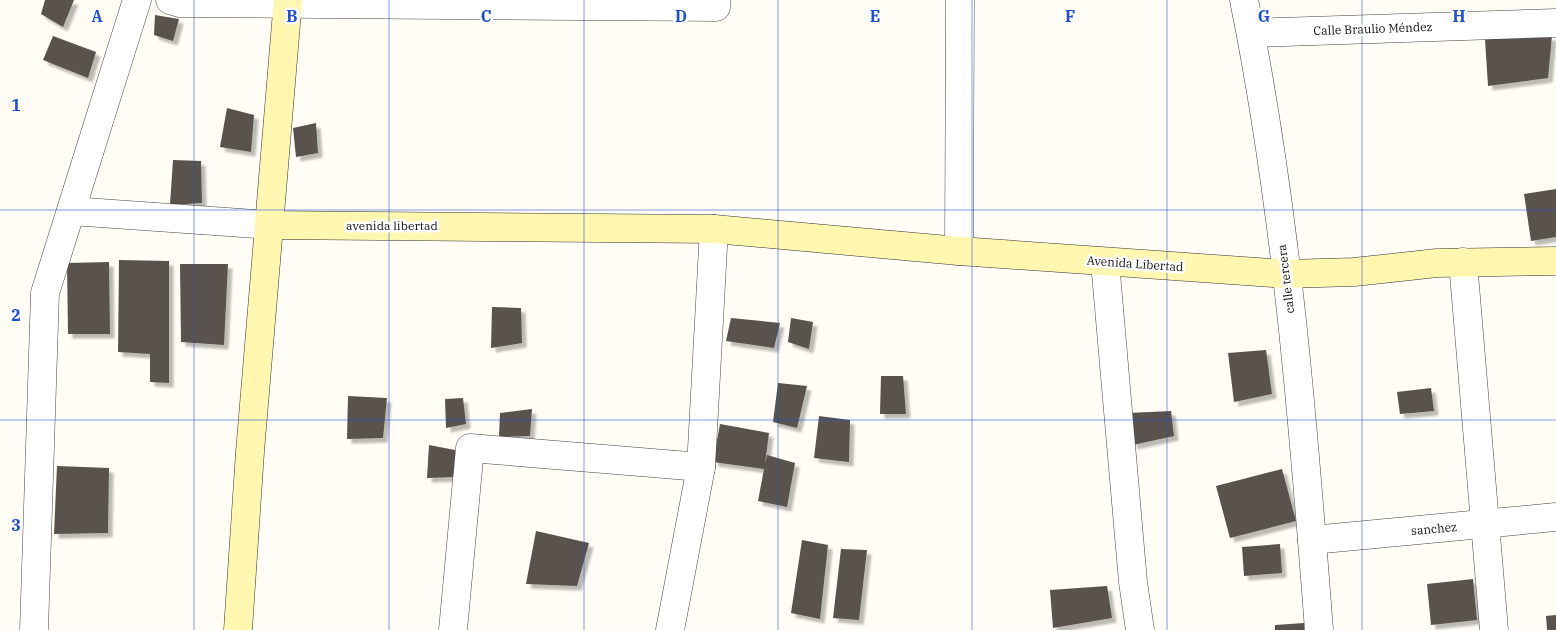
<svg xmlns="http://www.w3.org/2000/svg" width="1556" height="630" font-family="'IBM Plex Serif',serif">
	<defs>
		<filter id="shadow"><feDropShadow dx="4.5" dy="4.5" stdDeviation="1" flood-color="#0004"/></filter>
	</defs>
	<rect width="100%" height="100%" fill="#fffdf5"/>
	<!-- building -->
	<g fill="#5a524d" filter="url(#shadow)">
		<path d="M 45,0 L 74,0 L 63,27 L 41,14 Z"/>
		<path d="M 155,15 L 179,19 L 173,41 L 154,35 Z"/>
		<path d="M 53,36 L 96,52 L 88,78 L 43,60 Z"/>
		<path d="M 1552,36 L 1548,78 L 1488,86 L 1485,39 Z"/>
		<path d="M 227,108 L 254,115 L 251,152 L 220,147 Z"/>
		<path d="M 316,123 L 318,153 L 296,157 L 293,128 Z"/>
		<path d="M 173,160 L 201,161 L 202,203 L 170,205 Z"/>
		<path d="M 1556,189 L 1556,237 L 1531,241 L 1524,194 Z"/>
		<path d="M 119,260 L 169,261 L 169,383 L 150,382 L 150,354 L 118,352 Z"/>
		<path d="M 109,262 L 110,334 L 68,334 L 67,263 Z"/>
		<path d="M 180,264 L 228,264 L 224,345 L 181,342 Z"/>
		<path d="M 492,307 L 521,308 L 522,343 L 491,348 Z"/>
		<path d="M 731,318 L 780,323 L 774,348 L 726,341 Z"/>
		<path d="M 791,318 L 813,322 L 809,349 L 788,342 Z"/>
		<path d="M 1266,350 L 1272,394 L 1234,402 L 1228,353 Z"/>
		<path d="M 881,376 L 903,376 L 906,414 L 880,414 Z"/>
		<path d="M 778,383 L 807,386 L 797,428 L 773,422 Z"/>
		<path d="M 1431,388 L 1434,411 L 1400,414 L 1397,392 Z"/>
		<path d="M 348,396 L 387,398 L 383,438 L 347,439 Z"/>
		<path d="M 463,398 L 466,424 L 446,428 L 445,399 Z"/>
		<path d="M 532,409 L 530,436 L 499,437 L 500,413 Z"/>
		<path d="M 1171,411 L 1174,436 L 1133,445 L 1128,413 Z"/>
		<path d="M 819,416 L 850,420 L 849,462 L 814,458 Z"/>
		<path d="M 720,424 L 769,433 L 765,464 L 767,455 L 795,463 L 787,507 L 758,501 L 764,469 L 713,462 Z"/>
		<path d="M 429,445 L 455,450 L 455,477 L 427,478 Z"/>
		<path d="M 57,466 L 109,468 L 108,533 L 54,534 Z"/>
		<path d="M 1282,469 L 1296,521 L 1230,538 L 1216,486 Z"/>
		<path d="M 536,531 L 589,543 L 577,586 L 526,584 Z"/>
		<path d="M 802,540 L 828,545 L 820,619 L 791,613 Z"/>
		<path d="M 1280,544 L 1282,573 L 1244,576 L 1242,547 Z"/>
		<path d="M 841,549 L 867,550 L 859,620 L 833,618 Z"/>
		<path d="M 1473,579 L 1477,620 L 1431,625 L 1427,584 Z"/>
		<path d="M 1107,586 L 1112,618 L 1053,628 L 1050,590 Z"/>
		<path d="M 1556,615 L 1556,630 L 1547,630 L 1546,616 Z"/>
		<path d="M 1304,623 L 1304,630 L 1275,630 L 1275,625 Z"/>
	</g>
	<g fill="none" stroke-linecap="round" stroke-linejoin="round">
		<!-- street casing -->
		<g stroke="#444" stroke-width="29">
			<g id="street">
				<path d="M 170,0 L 180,3 L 716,7 L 716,0"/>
				<path d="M 1244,0 C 1286,207 1303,420 1319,630"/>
				<path d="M 1251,33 L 1556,23"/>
				<path d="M 71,211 L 269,225"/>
				<path d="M 959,251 L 960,0"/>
				<path d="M 1105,262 L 1133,582 L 1140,630"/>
				<path d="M 1463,262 L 1494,630"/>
				<path d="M 1312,540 L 1556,517"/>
				<path d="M 34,630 L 45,293 L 137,0"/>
				<path d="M 453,630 L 470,448 L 701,467"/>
				<path d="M 670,630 L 701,467 L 714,229"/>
			</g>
		</g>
		<!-- secondary casing -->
		<g stroke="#333" stroke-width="29">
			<g id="secondary">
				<path d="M 269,225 L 714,229 L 959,251 L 1286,274 L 1354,272 L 1437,263 L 1556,261"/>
				<path d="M 238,630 L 250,452 L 288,0"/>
			</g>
		</g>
		<!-- street -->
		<use href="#street" stroke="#fff" stroke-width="28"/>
		<!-- secondary -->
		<use href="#secondary" stroke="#fff6b0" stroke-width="28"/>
	</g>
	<!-- grid -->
	<path fill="none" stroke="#1d4ed8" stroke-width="1" stroke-opacity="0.55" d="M 194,0 L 194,630M 389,0 L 389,630M 584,0 L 584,630M 778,0 L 778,630M 972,0 L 972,630M 1167,0 L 1167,630M 1362,0 L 1362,630M 0,210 L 1556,210M 0,420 L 1556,420"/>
	<g text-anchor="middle" stroke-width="5" stroke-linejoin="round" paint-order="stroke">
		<!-- street labels -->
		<g font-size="12" fill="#111" stroke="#fff">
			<text transform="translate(1373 29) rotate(-2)" y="4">Calle Braulio Méndez</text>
			<text x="392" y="230">avenida libertad</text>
			<text transform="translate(1135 264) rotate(4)" y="4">Avenida Libertad</text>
			<text transform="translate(1286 279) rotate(-97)" y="4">calle tercera</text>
			<text transform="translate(1434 529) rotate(-5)" y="4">sanchez</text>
		</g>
	</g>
	<g font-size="16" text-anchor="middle" font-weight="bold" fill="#1d4ed8" stroke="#fff" stroke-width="5" stroke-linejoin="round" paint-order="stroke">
		<text x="97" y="22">A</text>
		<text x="292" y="22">B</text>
		<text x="486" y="22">C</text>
		<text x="681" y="22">D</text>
		<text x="875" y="22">E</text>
		<text x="1070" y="22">F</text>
		<text x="1264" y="22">G</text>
		<text x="1459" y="22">H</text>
		<text x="16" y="111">1</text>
		<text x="16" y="321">2</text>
		<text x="16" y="531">3</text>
	</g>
</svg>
